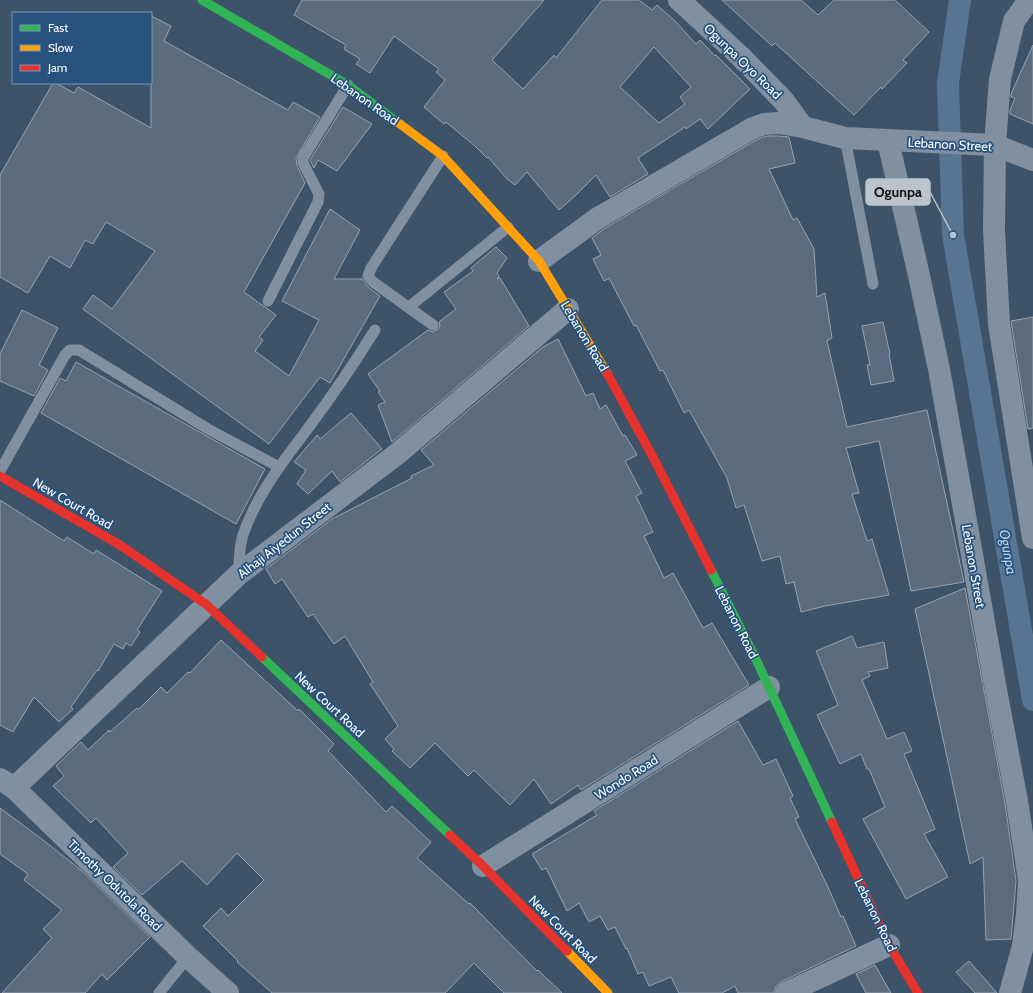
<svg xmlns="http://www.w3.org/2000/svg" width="1033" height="993" font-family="Cabin,sans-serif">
	<rect width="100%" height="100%" fill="#3c536a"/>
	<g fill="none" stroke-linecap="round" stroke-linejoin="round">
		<!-- canal -->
		<path stroke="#577492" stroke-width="22" d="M 960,0 L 948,83 L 953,235 L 1033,700"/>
	</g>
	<!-- building -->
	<g fill="#596b7d" stroke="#94a2b0" fill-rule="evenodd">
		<path d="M 302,0 L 544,0 L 492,60 L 523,89 L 554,55 L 556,58 L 602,0 L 639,0 L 652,10 L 657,5 L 676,22 L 696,44 L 700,40 L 715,56 L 716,55 L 750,89 L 708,129 L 700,119 L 686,129 L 685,127 L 638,158 L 648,174 L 610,197 L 596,175 L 575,196 L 559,210 L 527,172 L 515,185 L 507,179 L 488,157 L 487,158 L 476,147 L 446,122 L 444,124 L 424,107 L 445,80 L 436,72 L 439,69 L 394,36 L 370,73 L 356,64 L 360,59 L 344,49 L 346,45 L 294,15 ZM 654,47 L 691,87 L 680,97 L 685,104 L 659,123 L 620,87 Z"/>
		<path d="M 722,0 L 801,0 L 818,15 L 834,0 L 895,0 L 929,32 L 903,60 L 907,63 L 882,89 L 881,87 L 854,115 L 775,43 L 772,46 Z"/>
		<path d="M 151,16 L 171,26 L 164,41 L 288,110 L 293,102 L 320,117 L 296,158 L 297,166 L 305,183 L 244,292 L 276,315 L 259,337 L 263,340 L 255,351 L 289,376 L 319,320 L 282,301 L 330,209 L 360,230 L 334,279 L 362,279 L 369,288 L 380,296 L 330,383 L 320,377 L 269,444 L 83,309 L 93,295 L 112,309 L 155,251 L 106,222 L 93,244 L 85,240 L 70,268 L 50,256 L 28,293 L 0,277 L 0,175 L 53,83 L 56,83 L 74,93 L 78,87 L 151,128 Z"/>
		<path d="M 1033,45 L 1033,124 L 1010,114 L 1010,110 L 1015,98 L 1011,97 L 1011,94 Z"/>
		<path d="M 343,107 L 372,124 L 337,171 L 318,160 L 314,168 L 310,160 Z"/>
		<path d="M 767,136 L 777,136 L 789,137 L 795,163 L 769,169 L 793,220 L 797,218 L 814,249 L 817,297 L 825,293 L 832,338 L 827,341 L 847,427 L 927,410 L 964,582 L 911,591 L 879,441 L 846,448 L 859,493 L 852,494 L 867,541 L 872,539 L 889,595 L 825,606 L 801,612 L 794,582 L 786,584 L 780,556 L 762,561 L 744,505 L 736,508 L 727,478 L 689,410 L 684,413 L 663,370 L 660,371 L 636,325 L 634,326 L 609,278 L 604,281 L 593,259 L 601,255 L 592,238 L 605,228 L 758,139 Z"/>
		<path d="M 496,247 L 507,258 L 497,273 L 499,277 L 497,279 L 500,278 L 529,326 L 392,442 L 378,405 L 385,402 L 378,392 L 380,391 L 368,374 L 428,330 L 433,332 L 438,329 L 440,326 L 439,322 L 456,309 L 444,292 L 473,271 L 471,268 Z"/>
		<path d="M 22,310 L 58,328 L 39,365 L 48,370 L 34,396 L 0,381 L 0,354 Z"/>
		<path d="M 1033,317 L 1033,428 L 1028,429 L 1011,321 Z"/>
		<path d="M 883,322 L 890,354 L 889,354 L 894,381 L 871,385 L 867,365 L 870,365 L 862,326 Z"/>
		<path d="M 558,339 L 586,396 L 593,393 L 600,409 L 606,405 L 623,436 L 625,435 L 637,455 L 625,461 L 642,493 L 636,496 L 653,532 L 644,536 L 664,578 L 673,573 L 703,628 L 712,623 L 749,685 L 581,790 L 578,785 L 551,804 L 534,779 L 510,805 L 474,770 L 468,776 L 435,743 L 410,768 L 392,751 L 394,749 L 385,739 L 398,726 L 370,684 L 373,682 L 345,636 L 334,644 L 313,614 L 308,617 L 282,579 L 275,584 L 266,569 L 332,519 L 412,478 L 411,476 L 434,465 L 421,450 L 543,347 Z"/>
		<path d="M 76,362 L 265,469 L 236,524 L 41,413 L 60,378 L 66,381 Z"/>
		<path d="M 351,413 L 382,449 L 340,482 L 332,471 L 308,494 L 297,484 L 306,470 L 294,462 L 317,435 L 320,439 Z"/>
		<path d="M 0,500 L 64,541 L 67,537 L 94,554 L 96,550 L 162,591 L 137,630 L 140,632 L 131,646 L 126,643 L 123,649 L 114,644 L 98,671 L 97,670 L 71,707 L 73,709 L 59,722 L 34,697 L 13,732 L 0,725 Z"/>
		<path d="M 965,588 L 1005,803 L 1016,881 L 1011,939 L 986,940 L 983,857 L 970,864 L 915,609 Z"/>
		<path d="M 852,636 L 857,648 L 884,642 L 888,668 L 868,672 L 870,676 L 862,680 L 887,739 L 904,732 L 912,751 L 904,754 L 935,829 L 924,834 L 948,877 L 906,899 L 863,819 L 885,807 L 869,769 L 867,769 L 861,754 L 840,764 L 817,715 L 838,705 L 816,651 Z"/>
		<path d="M 221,640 L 298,711 L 299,709 L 334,744 L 328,751 L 386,812 L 392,806 L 431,842 L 417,858 L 469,904 L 470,903 L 537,971 L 538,970 L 562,993 L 504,993 L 474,963 L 445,993 L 272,993 L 237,962 L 238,961 L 203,926 L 221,908 L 228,916 L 264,880 L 237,853 L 207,885 L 182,861 L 142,895 L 113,867 L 128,853 L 96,818 L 91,823 L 53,786 L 64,776 L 56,766 L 81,742 L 88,750 L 109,730 L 110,732 L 137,708 L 139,709 L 161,687 L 167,693 L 188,672 L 190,673 Z"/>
		<path d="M 738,721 L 763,765 L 776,759 L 793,796 L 790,798 L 799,817 L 795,819 L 827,885 L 841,917 L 843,916 L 856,946 L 781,982 L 776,986 L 774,993 L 738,993 L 735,986 L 722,993 L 679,993 L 671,977 L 649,986 L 643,972 L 638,974 L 627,948 L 626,949 L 615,927 L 608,930 L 600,916 L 589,922 L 579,903 L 567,911 L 546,868 L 542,870 L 532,854 L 597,815 L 594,811 Z"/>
		<path d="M 0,808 L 43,840 L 81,870 L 150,937 L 107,980 L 102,974 L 85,993 L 2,993 L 52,938 L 43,929 L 62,910 L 24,880 L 28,874 L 0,854 Z"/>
		<path d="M 969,961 L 997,993 L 975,993 L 956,972 Z"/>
		<path d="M 875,965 L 880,974 L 891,993 L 866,993 L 856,974 Z"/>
	</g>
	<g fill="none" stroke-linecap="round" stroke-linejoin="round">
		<!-- lane -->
		<g stroke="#8190a0" stroke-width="11">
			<path d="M 845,138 L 873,284"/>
			<path d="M 268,301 L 318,202 L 319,194 L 303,163 L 303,158 L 348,85"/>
			<path d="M 409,307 L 508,227"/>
			<path d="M 433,325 L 373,282 L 368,276 L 371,268 L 443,156"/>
			<path d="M 0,471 L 65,355 L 70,350 L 79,350 L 208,429 L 279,467"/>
			<path d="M 239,574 C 239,561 239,547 243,535 C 257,493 286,458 312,423 C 334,393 355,362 375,330"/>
			<path d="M 159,993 L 188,957"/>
		</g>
		<!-- street -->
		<g stroke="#8190a0" stroke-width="22">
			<path d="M 679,0 L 740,56 L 783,100 L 803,127"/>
			<path d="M 1029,0 L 1014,21 L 1000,79 L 995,145 L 994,230 L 999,324 L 1033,538"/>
			<path d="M 888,141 L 918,271 L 939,369 L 996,690 L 1017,801 L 1029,880 L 1027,914 L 1023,946 L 1010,993"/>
			<path d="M 539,261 L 598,218 L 753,128 L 764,124 L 778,123 L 803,127 L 845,138 L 995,145 L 1033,160"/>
			<path d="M 0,779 L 14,788 L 188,957 L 228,993"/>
			<path d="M 14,788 L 239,574 L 397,454 L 568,309"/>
			<path d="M 483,866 L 769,687"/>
			<path d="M 786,993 L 889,945"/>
		</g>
		<!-- fast -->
		<g stroke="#30b455" stroke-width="9">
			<path d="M 202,0 L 348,85 L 400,124"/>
			<path d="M 711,570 L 754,655 L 832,822"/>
			<path d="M 262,657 L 450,835"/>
		</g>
		<!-- slow -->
		<g stroke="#ff9f0a" stroke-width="9">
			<path d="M 400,124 L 443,156 L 539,261 L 607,373"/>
			<path d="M 567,951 L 608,993"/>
		</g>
		<!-- jam -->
		<g stroke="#e5322d" stroke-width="9">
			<path d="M 607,373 L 654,459 L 711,570"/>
			<path d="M 0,476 L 120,545 L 207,605 L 262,657"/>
			<path d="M 832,822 L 889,945 L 918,993"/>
			<path d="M 450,835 L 483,866 L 567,951"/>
		</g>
	</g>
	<g text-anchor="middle" stroke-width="3.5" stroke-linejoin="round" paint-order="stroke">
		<!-- street labels -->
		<g font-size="13" fill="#fff" stroke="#28527e">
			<text transform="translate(743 61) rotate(44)" y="5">Ogunpa Oyo Road</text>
			<text transform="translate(365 99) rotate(35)" y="5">Lebanon Road</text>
			<text transform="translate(950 144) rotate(3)" y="5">Lebanon Street</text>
			<text transform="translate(585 336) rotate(59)" y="5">Lebanon Road</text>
			<text transform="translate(73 503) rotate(30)" y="5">New Court Road</text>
			<text transform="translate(284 540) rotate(-38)" y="5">Alhaji Aiyedun Street</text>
			<text transform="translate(974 566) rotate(80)" y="5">Lebanon Street</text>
			<text transform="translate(737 622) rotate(63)" y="5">Lebanon Road</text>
			<text transform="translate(330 704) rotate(43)" y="5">New Court Road</text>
			<text transform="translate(626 777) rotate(-32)" y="5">Wondo Road</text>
			<text transform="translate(115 885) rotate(44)" y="5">Timothy Odutola Road</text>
			<text transform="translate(876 915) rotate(64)" y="5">Lebanon Road</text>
			<text transform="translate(563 929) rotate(45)" y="5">New Court Road</text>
		</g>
		<!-- water labels -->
		<g font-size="14" font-style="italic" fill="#bad3ec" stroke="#28527e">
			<text transform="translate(1008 552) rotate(80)" y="5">Ogunpa</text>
		</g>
	</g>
	<!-- callouts -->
	<path fill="none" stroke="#bbc3cb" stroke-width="1.5" d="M953 235L930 192"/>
	<circle fill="#bbc3cb" stroke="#28527e" stroke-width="1.5" cx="953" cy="235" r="4"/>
	<rect fill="#bbc3cb" stroke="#bbc3cb" stroke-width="1.5" x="866" y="179" width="64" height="26" rx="4"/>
	<g font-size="14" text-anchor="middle" font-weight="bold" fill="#111">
		<text x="898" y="197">Ogunpa</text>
	</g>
	<!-- legend -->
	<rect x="12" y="12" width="140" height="72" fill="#28527e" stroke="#7e97b2"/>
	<rect x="20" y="25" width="20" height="6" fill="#30b455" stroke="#7e97b2"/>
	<text x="48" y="32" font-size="12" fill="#ffffff">Fast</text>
	<rect x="20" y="45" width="20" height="6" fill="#ff9f0a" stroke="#7e97b2"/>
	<text x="48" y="52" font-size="12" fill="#ffffff">Slow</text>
	<rect x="20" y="65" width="20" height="6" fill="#e5322d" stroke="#7e97b2"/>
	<text x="48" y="72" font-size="12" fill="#ffffff">Jam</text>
</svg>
